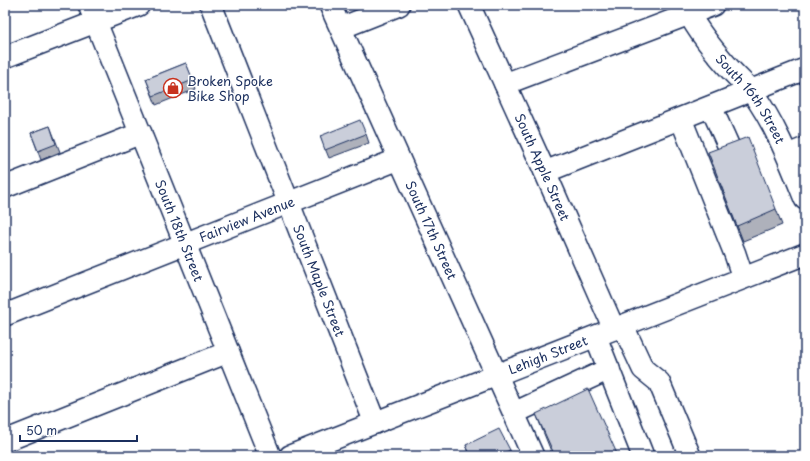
<svg xmlns="http://www.w3.org/2000/svg" width="810" height="461" font-family="'Playpen Sans',sans-serif">
	<rect width="100%" height="100%" fill="#fff"/>
	<filter id="ink" filterUnits="userSpaceOnUse"><feTurbulence type="fractalNoise" baseFrequency=".025" numOctaves="2"/><feDisplacementMap in="SourceGraphic" scale="8" xChannelSelector="R" yChannelSelector="G"/><feConvolveMatrix kernelMatrix="1 2 1 2 8 2 1 2 1" color-interpolation-filters="sRGB"/></filter>
	<g filter="url(#ink)">
		<g fill="none" stroke-linecap="round" stroke-linejoin="round">
			<!-- minor casing -->
			<g stroke="#1b2f5e" stroke-width="24">
				<g id="minor">
					<path id="s1" d="M 89,5 L 270,456"/>
					<path id="s2" d="M 211,5 L 375,423"/>
					<path id="s3" d="M 330,5 L 533,456"/>
					<path id="s4" d="M 469,5 L 545,172 L 614,329"/>
					<path id="s5" d="M 685,5 C 693,25 714,51 729,68 C 736,76 745,84 752,92 C 776,125 790,162 805,199"/>
					<path d="M 341,28 L 399,5"/>
					<path d="M 5,57 L 139,5"/>
					<path d="M 505,84 L 713,5"/>
					<path d="M 711,107 L 729,147"/>
					<path d="M 681,119 L 735,254 L 743,278"/>
					<path d="M 788,155 L 805,148"/>
					<path d="M 545,172 L 805,69"/>
					<path d="M 5,187 L 141,133"/>
					<path id="s6" d="M 5,315 L 399,159"/>
					<path d="M 623,326 L 643,369 L 659,382 L 690,456"/>
					<path d="M 596,337 L 643,456"/>
					<path d="M 514,413 L 609,369"/>
					<path d="M 5,441 L 228,352"/>
					<path id="s7" d="M 290,456 L 805,254"/>
				</g>
			</g>
			<!-- minor -->
			<use href="#minor" stroke="#fff" stroke-width="21"/>
		</g>
		<!-- wall -->
		<g fill="#aeb1bb" stroke="#1b2f5e">
			<path d="M 186,63 L 196,89 L 156,105 L 146,79 Z"/>
			<path d="M 50,126 L 60,152 L 41,160 L 31,133 Z"/>
			<path d="M 366,134 L 369,143 L 329,158 L 320,136 Z"/>
			<path d="M 708,152 L 776,209 L 782,225 L 743,241 Z"/>
			<path d="M 536,414 L 618,456 L 553,456 L 542,429 Z"/>
			<path d="M 466,445 L 510,450 L 512,456 L 470,456 Z"/>
		</g>
		<!-- building -->
		<g fill="#caceda" stroke="#1b2f5e">
			<path d="M 186,63 L 193,80 L 153,96 L 146,79 Z"/>
			<path d="M 360,120 L 366,134 L 325,150 L 320,136 Z"/>
			<path d="M 50,126 L 56,144 L 38,151 L 31,133 Z"/>
			<path d="M 748,137 L 776,209 L 737,226 L 708,152 Z"/>
			<path d="M 588,389 L 618,456 L 555,456 L 536,414 Z"/>
			<path d="M 499,429 L 510,450 L 497,456 L 471,456 L 466,445 Z"/>
		</g>
	</g>
	<!-- icons -->
	<defs>
		<g id="shop-ring" transform="scale(1)"><circle r="9.5" fill="#fff" stroke="#c8321e" stroke-width="1.5"/><path d="M-5-2.5h2.3a2.7 3.5 0 0 1 5.4 0H5L5.5 6h-11ZM-1.5-2.5h3a1.5 2.3 0 0 0-3 0Z" fill="#c8321e"/></g>
	</defs>
	<g fill-rule="evenodd">
		<use href="#shop-ring" x="173" y="88"/>
	</g>
	<g text-anchor="middle" stroke-width="3" stroke-linejoin="round" paint-order="stroke">
		<!-- poi labels -->
		<g font-size="13" fill="#1b2f5e" stroke="#fff" text-anchor="start">
			<text x="187" y="86">Broken Spoke<tspan x="187" dy="15">Bike Shop</tspan></text>
		</g>
		<!-- street labels -->
		<g font-size="13" fill="#1b2f5e" stroke="#fff">
			<text dy="5" stroke="none"><textPath href="#s5" startOffset="115">South 16th Street</textPath></text>
			<text dy="5" stroke="none"><textPath href="#s4" startOffset="178">South Apple Street</textPath></text>
			<text dy="5" stroke="none"><textPath href="#s6" startOffset="260">Fairview Avenue</textPath></text>
			<text dy="5" stroke="none"><textPath href="#s1" startOffset="243">South 18th Street</textPath></text>
			<text dy="5" stroke="none"><textPath href="#s3" startOffset="247">South 17th Street</textPath></text>
			<text dy="5" stroke="none"><textPath href="#s2" startOffset="296">South Maple Street</textPath></text>
			<text dy="5" stroke="none"><textPath href="#s7" startOffset="277">Lehigh Street</textPath></text>
		</g>
	</g>
	<!-- margin -->
	<rect width="810" height="461" fill="none" stroke="#fff" stroke-width="20"/>
	<rect x="10" y="10" width="790" height="441" fill="none" stroke="#1b2f5e" stroke-width="1.5" filter="url(#ink)"/>
	<!-- scale -->
	<path d="M20 435v6h117v-6" fill="none" stroke="#1b2f5e" stroke-width="2"/>
	<text x="26" y="435" font-size="12" fill="#1b2f5e" stroke="#ffffff" stroke-width="3" paint-order="stroke">50 m</text>
</svg>
